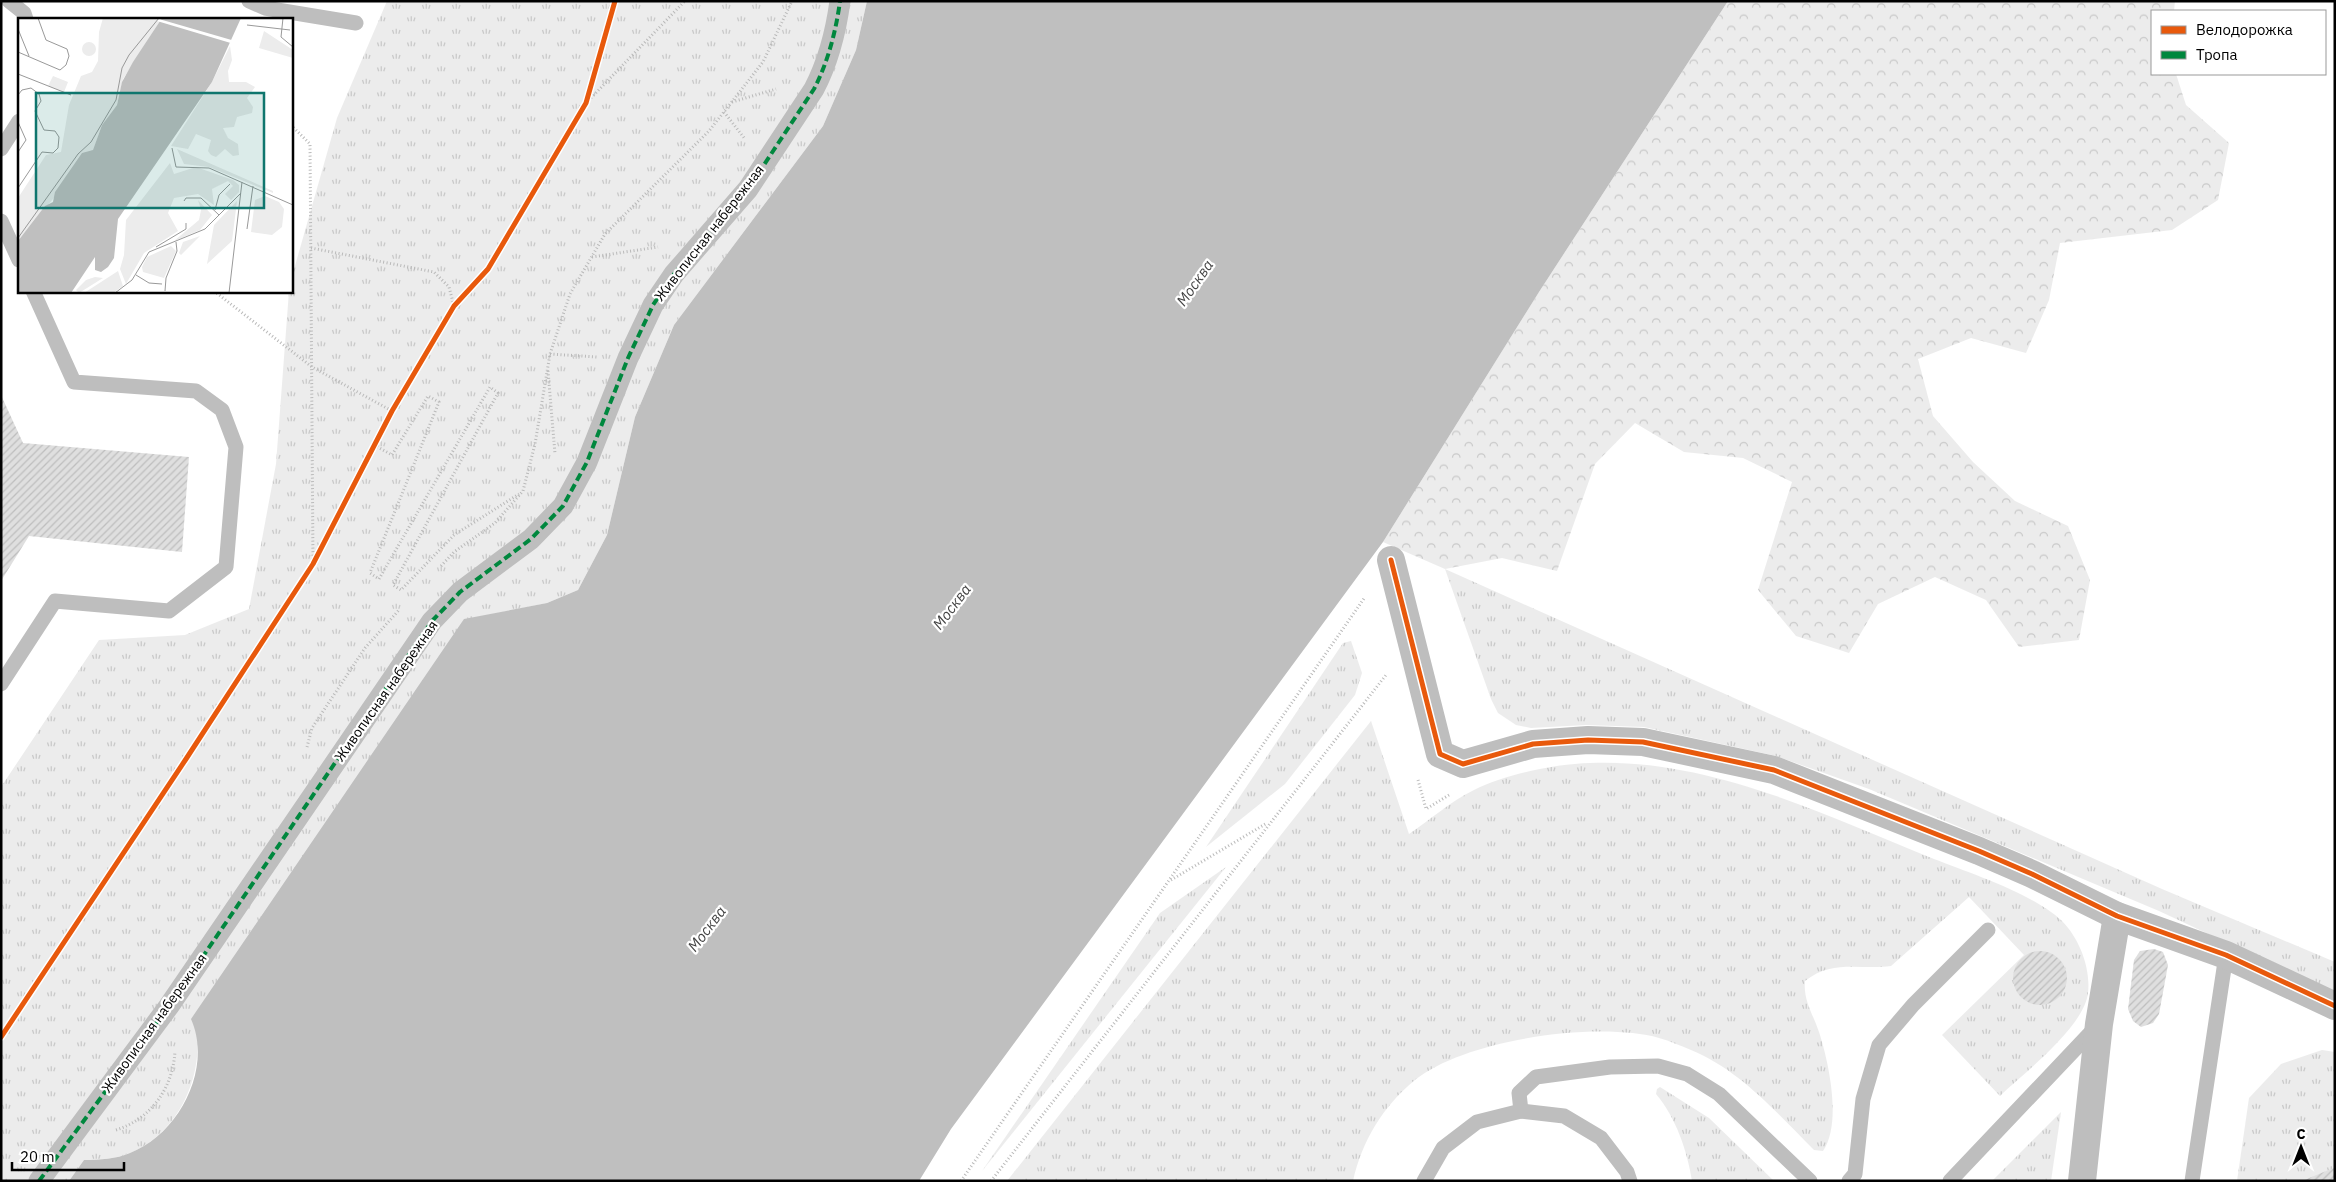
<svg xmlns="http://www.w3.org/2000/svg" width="2336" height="1182" font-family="'IBM Plex Sans',sans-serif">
	<defs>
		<pattern id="grass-tufts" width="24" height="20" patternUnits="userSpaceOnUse" patternTransform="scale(1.25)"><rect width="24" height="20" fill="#ececec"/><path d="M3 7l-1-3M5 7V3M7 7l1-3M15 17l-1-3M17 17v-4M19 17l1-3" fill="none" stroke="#c9c9c9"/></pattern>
		<pattern id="forest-crowns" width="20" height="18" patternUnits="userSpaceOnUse" patternTransform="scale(1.25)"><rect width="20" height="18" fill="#ececec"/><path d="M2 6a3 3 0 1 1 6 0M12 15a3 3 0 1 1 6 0" fill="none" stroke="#c9c9c9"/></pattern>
		<pattern id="building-hatch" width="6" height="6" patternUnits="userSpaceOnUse" patternTransform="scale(1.25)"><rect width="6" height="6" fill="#dfdfdf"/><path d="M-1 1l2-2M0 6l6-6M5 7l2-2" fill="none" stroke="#bebebe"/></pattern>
	</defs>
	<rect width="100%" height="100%" fill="#fff"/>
	<!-- grass -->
	<g fill="url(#grass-tufts)">
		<path d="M 387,1 L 867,1 L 856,50 L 823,126 L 674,325 L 635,417 L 607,535 L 578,590 L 547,603 L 464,620 L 197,1033 C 202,1080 177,1134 130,1153 C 116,1159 100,1160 84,1160 L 69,1181 L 1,1181 L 1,787 L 99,640 L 185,635 L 249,609 L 276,464 L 289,291 L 291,291 L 291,280 L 337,118 Z"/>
		<path d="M 1445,569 L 2162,889 L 2335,962 L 2335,993 L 2159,911 L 1869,789 L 1776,756 L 1644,727 L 1586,725 L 1531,728 L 1516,725 L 1498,713 L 1491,699 Z"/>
		<path d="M 1351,641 L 1362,673 L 1355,695 L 1285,784 L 1206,847 L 1343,643 Z"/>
		<path d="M 1371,721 L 1409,834 C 1430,820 1451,801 1474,790 C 1505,774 1555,764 1590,763 C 1710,758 1825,815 1934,859 C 1972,874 2032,893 2062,921 C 2079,938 2091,968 2088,993 C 2084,1027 2025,1072 2000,1096 L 1942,1035 L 2024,955 L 1969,897 L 1891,966 C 1860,970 1832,959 1805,981 C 1803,1000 1813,1014 1819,1032 C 1829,1063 1842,1123 1823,1151 L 1814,1150 C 1777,1113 1740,1070 1691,1050 C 1681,1046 1670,1041 1659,1038 C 1598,1021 1466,1039 1415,1080 C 1383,1106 1362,1141 1353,1181 L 1007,1181 Z"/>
		<path d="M 1226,867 L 982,1171 L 1160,913 Z"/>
		<path d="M 2322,1050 L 2335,1052 L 2335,1181 L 2237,1181 L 2249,1098 L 2281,1064 Z"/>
		<path d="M 1660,1087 L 1709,1118 L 1774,1181 L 1692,1181 C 1687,1150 1676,1118 1656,1094 L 1657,1089 Z"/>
		<path d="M 2061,1112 L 2051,1181 L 1992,1181 Z"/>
	</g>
	<!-- forest -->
	<path fill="url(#forest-crowns)" d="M 1728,1 L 2175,1 L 2174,11 L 2152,11 L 2152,74 L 2176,74 L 2186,105 L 2229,143 L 2218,200 L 2172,230 L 2060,243 L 2049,300 L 2026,353 L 1971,338 L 1918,359 L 1933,416 L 1973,462 L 2015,501 L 2068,526 L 2090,580 L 2079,640 L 2019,647 L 1986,600 L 1935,577 L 1878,604 L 1849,653 L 1796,636 L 1758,590 L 1792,482 L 1743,458 L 1684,452 L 1635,423 L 1595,464 L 1557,571 L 1502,558 L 1445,569 L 1383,542 L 1539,292 Z"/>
	<!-- water -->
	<path fill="#bfbfbf" d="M 867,1 L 1728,1 L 1539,292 L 1383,542 L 951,1129 L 919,1181 L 69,1181 L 84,1160 C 100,1160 116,1159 130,1153 C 179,1134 213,1068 191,1019 L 464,619 L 547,603 L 578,590 L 607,535 L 635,417 L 674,325 L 823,126 L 856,50 Z"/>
	<!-- building -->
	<g fill="url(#building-hatch)">
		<path d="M 1,395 L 23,443 L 189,457 L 182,552 L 29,536 L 1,581 Z"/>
		<path d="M 2154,949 L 2163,952 L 2168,965 L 2159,1014 L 2153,1023 L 2141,1027 L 2133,1021 L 2128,1009 L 2134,960 L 2140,951 Z"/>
		<circle cx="2040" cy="978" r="27"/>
		<path d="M 2335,1168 L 2335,1181 L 2302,1181 L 2331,1169 Z"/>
	</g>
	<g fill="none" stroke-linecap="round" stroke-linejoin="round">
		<!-- path -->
		<g stroke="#b9b9b9" stroke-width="3" stroke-dasharray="1 2.5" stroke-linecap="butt">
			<path d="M 732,102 L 776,89"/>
			<path d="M 586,103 L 685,1"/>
			<path d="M 724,112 L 745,139"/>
			<path d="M 291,125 L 310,144 L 313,564"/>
			<path d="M 311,248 L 434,272 L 449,287 L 454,306"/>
			<path d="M 592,257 L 658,247"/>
			<path d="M 214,291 L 312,367 L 392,411"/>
			<path d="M 550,354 L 597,357"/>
			<path d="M 548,371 L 555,454"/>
			<path d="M 374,445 L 392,455 L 428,396 L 439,402 L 370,573 L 379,579 L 490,387 L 498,393 L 393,585 L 401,590 L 454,535 L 519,494"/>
			<path d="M 441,566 L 454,552 L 495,523 L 523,491 L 535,444 L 550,354 L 570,294 L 605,234 L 709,131 L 763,62 L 792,1"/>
			<path d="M 307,747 L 312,728 L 365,648 L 399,610"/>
			<path d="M 1418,780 L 1426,809 L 1449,795"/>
			<path d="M 1171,880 L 1267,823"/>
			<path d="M 116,1130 C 151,1119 173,1088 175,1051"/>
			<path d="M 961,1181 L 1365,597"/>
			<path d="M 991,1181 L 1386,675"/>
		</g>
		<!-- service -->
		<g stroke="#bebebe" stroke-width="15">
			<path d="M 9,1 L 24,13 L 26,19"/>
			<path d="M 249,1 L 265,8 L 356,23"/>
			<path d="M 1,149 L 19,121"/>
			<path d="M 1,221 L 19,260"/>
			<path d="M 1,684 L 55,601 L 169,611 L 226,567 L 236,447 L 222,410 L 196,391 L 74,382 L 33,291"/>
			<path d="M 1521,1111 L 1519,1093 L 1536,1077 L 1610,1067 L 1658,1066 L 1687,1074 L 1719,1094 L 1810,1181"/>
			<path d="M 1424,1181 L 1443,1148 L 1477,1122 L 1521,1111 L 1564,1116 L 1601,1138 L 1627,1172 L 1630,1181"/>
			<path d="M 1849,1181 L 1855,1174 L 1863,1099 L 1879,1045 L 1913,1005 L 1988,930"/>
			<path d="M 1950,1181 L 2097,1026"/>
			<path d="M 2192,1181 L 2226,955"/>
		</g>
		<!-- pedestrian -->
		<path stroke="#bebebe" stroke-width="21" d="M 39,1181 L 169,1006 L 432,621 L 460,592 L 531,539 L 563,506 L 587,462 L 628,358 L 653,305 L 674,274 L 748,189 L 814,89 C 828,62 836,31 840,1"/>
		<!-- minor -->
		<g stroke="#bebebe" stroke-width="28">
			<path d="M 1391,560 L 1440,754 L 1463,764 L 1533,744 L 1588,740 L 1643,742 L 1774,770 L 1979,851 L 2032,874 L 2117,916 L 2226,955 L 2335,1006"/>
			<path d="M 2082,1181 L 2099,1024 L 2117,916"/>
		</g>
		<!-- quiet -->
		<path stroke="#00873e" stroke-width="4" stroke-dasharray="8 4" stroke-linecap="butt" d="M 39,1181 L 169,1006 L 432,621 L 460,592 L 531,539 L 563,506 L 587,462 L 628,358 L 653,305 L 674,274 L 748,189 L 814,89 C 828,62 836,31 840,1"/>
		<!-- cycleway casing -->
		<g stroke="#fff" stroke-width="8">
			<g id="cycleway">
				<path d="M 1391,560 L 1440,754 L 1463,764 L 1533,744 L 1588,740 L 1643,742 L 1774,770 L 1979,851 L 2032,874 L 2117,916 L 2226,955 L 2335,1006"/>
				<path d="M 1,1037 L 186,759 L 313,564 L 392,411 L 454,306 L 488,269 L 586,103 L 615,1"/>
			</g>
		</g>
		<!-- cycleway -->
		<use href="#cycleway" stroke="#e8590c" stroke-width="5"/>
	</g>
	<g text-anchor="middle" stroke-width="4.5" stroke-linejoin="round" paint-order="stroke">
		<!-- street labels -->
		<g font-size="14" fill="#000" stroke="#fff">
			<text transform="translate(709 233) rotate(-52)" y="5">Живописная набережная</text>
			<text transform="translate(386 691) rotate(-55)" y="5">Живописная набережная</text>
			<text transform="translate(154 1023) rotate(-54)" y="5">Живописная набережная</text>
		</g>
		<!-- water labels -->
		<g font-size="15" font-style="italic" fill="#444" stroke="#fff">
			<text transform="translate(1195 283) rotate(-55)" y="5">Москва</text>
			<text transform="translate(952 607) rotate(-53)" y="5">Москва</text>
			<text transform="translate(707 929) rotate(-53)" y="5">Москва</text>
		</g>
	</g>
	<!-- overview -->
	<g transform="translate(18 18)">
		<rect width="275" height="275" fill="#fff"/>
		<path d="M 85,0 L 144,0 L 105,61 L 99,87 L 84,107 L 75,133 L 0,223 L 0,180 L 28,137 L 43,134 L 51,87 L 63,58 L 74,54 L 80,43 L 81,14 ZM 246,13 L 275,32 L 275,40 L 241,30 ZM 35,58 L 50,64 L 46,74 L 30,68 ZM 159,131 L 255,173 L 255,175 L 191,149 L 166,146 ZM 152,145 L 156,156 L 178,149 L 215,162 L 221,167 L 221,174 L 213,182 L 207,176 L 215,168 L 210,163 L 194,171 L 196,187 L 180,176 L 156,180 L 150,195 L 160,213 L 126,235 L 108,266 L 102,251 L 106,237 L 108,202 ZM 247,178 L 261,184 L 266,191 L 264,209 L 254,217 L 233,214 L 237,182 ZM 180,182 L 194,197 L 182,212 L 156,223 L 181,202 L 183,192 ZM 219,183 L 214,223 L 189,246 L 196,207 ZM 182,218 L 163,237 L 161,235 L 165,224 ZM 153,228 L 158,233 L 146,260 L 125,254 L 124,249 L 129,239 ZM 100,253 L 105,268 L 95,275 L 66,275 ZM 77,259 L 85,260 L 61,275 L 58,272 L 68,262 Z" fill="#ececec"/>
		<path d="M 212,28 L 214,42 L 210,53 L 211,64 L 228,64 L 237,69 L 229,80 L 235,89 L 234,95 L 219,99 L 216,109 L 205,110 L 210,120 L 220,126 L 221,137 L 215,138 L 207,131 L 198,139 L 193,137 L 190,133 L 193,122 L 178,116 L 170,131 L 153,128 L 194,64 Z" fill="#ececec"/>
		<path d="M64 31a7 7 0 1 1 14 0a7 7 0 1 1-14 0Z" fill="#ececec"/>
		<path d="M 144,0 L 223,0 L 194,64 L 100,201 L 96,240 L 90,249 L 83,254 L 77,252 L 77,239 L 53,275 L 0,275 L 0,223 L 27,188 L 35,184 L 37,174 L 64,135 L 75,132 L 84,107 L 99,87 L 104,64 L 115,44 Z" fill="#bfbfbf"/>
		<path d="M 141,1 L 217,23 L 216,26 L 139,3 Z" fill="#fff"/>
		<path fill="none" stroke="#999" stroke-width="1" d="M 265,0 L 263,19 L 275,29M 229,7 L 272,12M 0,11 L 11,38M 0,34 L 42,52 L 48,47 L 51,38 L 49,31 L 28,22 L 20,0M 0,56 L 53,77M 0,77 L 4,72 L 13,70 L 21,76 L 23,83 L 17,93 L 26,112 L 37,113 L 41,119 L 40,130 L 35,135 L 24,134 L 0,170M 0,104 L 8,122 L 0,134M 154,130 L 158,149 L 191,150 L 275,187M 166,183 L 168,180 L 183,180 L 201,197M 197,192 L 201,177 L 212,166M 229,211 L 235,168M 0,220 L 60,136 L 73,124 L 98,82 L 104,50 L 111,37 L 141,0M 138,229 L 168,211 L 168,205M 118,257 L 131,265 L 144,266M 147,273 L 148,260 L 159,233 L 158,224M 97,275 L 114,262 L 131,234 L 187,211 L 223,175M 211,275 L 224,164"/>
		<path fill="#0f766e" fill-opacity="0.15" stroke="#0f766e" stroke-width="2.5" d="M 18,75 L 246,75 L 246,190 L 18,190 Z"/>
		<rect width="275" height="275" fill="none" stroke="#000" stroke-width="2.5"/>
	</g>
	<!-- border -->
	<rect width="2336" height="1182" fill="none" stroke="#000000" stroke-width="5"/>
	<!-- legend -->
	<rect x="2151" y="10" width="175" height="65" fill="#ffffff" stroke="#999999"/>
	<rect x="2161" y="26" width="25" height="8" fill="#e8590c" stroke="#999999"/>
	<text x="2196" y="35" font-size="15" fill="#000000">Велодорожка</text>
	<rect x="2161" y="51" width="25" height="8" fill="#00873e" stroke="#999999"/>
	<text x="2196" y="60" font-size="15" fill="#000000">Тропа</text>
	<!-- north arrow -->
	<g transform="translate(2301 1147)" stroke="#ffffff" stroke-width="4" paint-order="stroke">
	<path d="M0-4L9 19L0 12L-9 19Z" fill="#000000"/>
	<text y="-8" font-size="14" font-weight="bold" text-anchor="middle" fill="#000000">С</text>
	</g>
	<!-- scale -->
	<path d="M12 1162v8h112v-8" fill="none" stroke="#000000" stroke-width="2.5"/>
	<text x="20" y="1162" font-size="15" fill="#000000" stroke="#ffffff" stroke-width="4" paint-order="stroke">20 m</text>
</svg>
